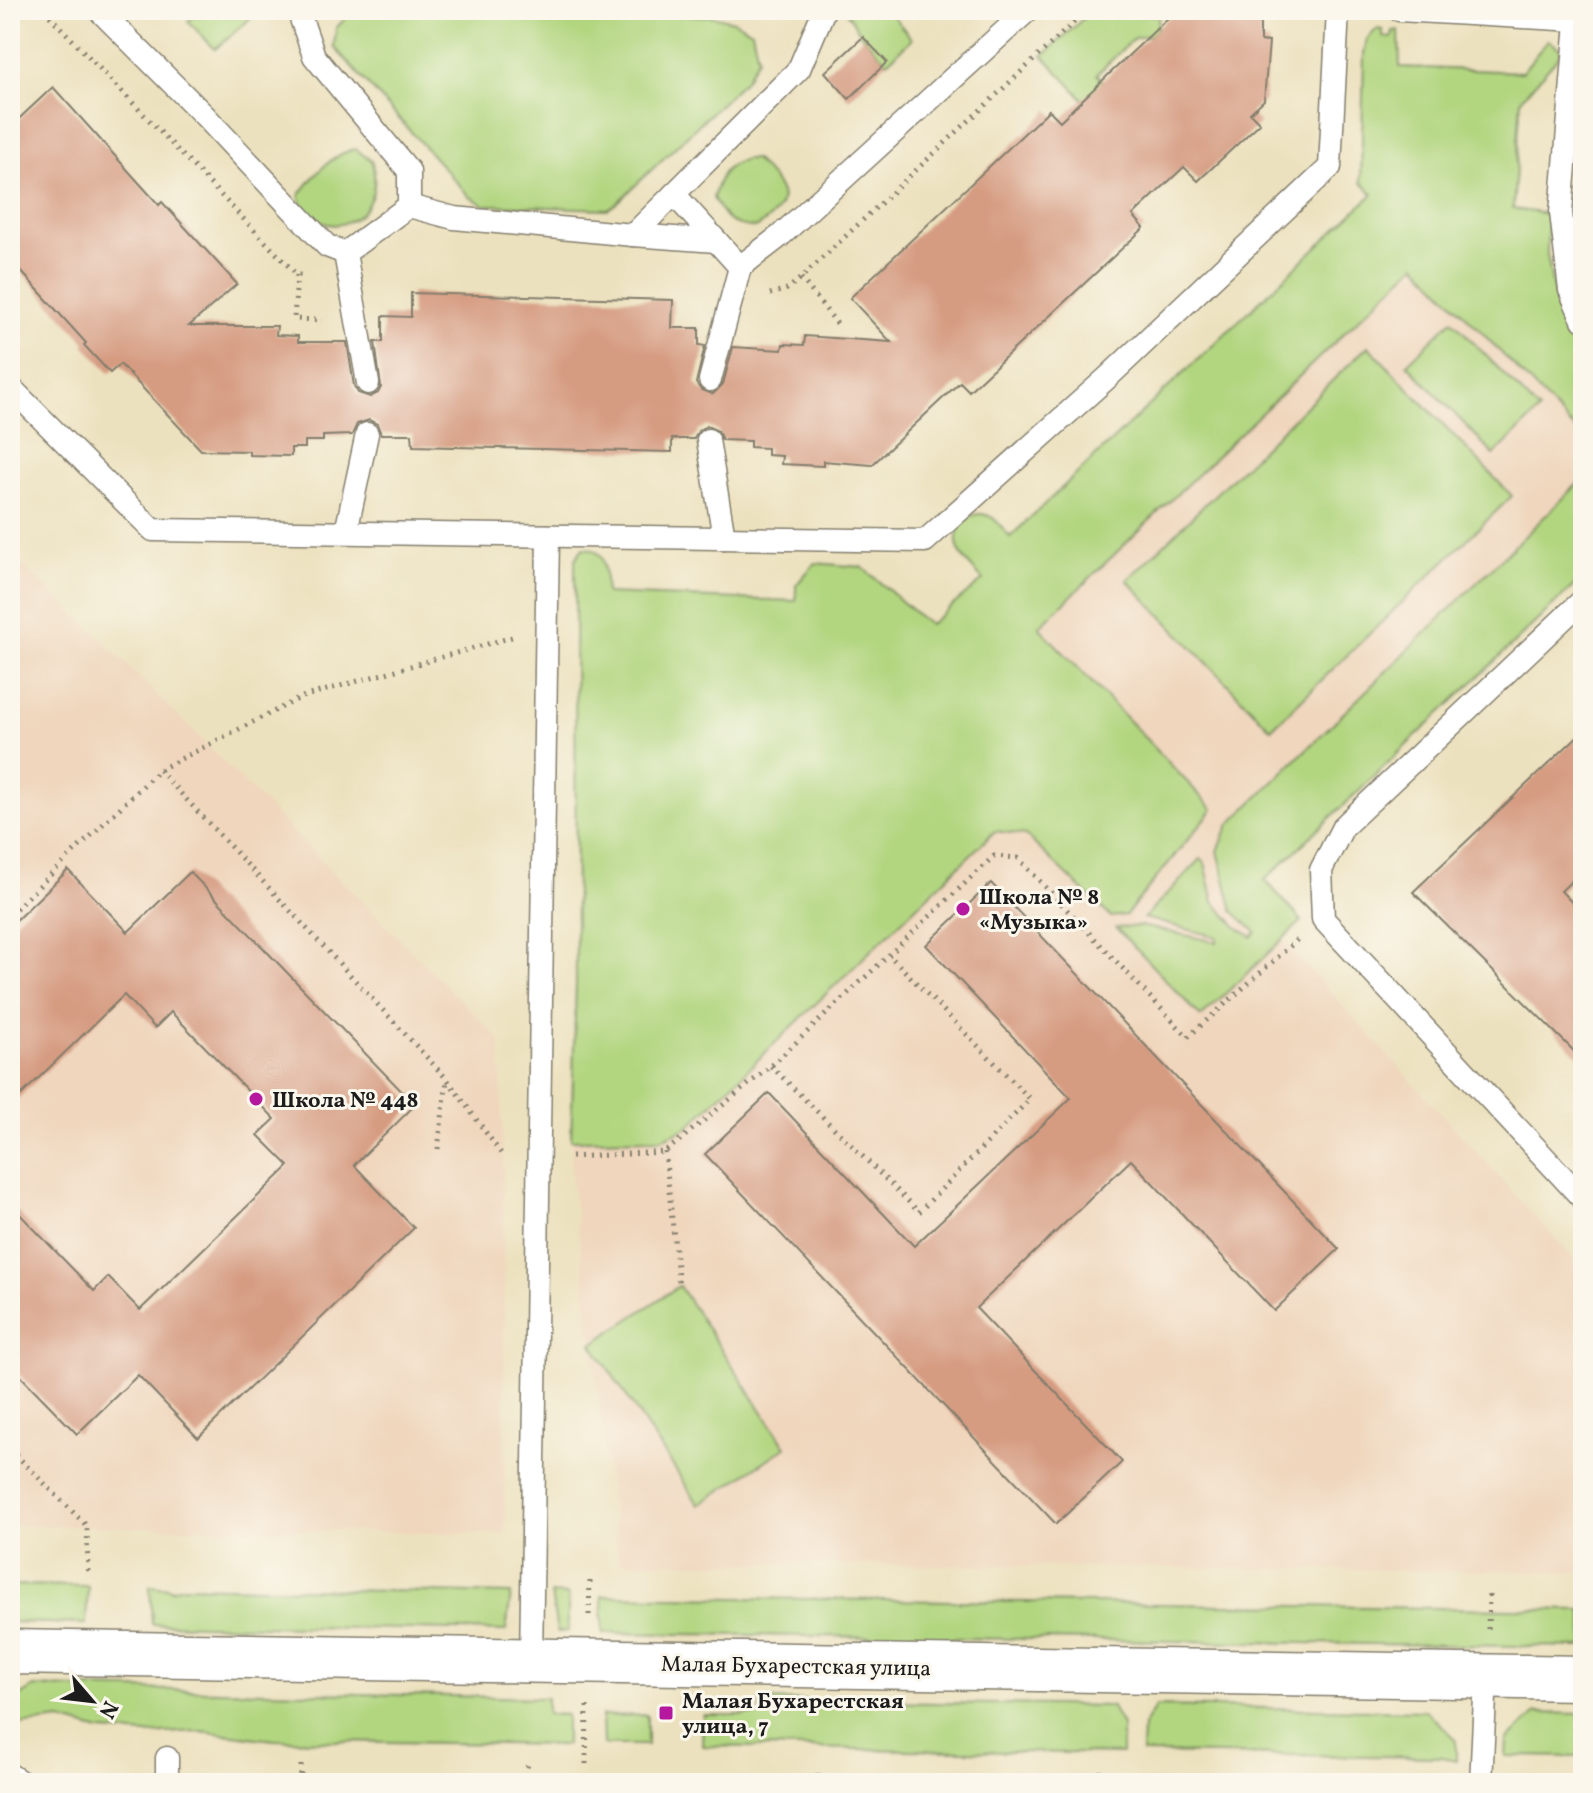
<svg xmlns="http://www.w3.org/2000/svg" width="1593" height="1793" font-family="Vollkorn,serif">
	<rect width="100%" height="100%" fill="#fbf7ec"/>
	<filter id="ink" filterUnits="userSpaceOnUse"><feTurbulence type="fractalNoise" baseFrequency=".0125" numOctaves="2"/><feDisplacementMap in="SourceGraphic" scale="16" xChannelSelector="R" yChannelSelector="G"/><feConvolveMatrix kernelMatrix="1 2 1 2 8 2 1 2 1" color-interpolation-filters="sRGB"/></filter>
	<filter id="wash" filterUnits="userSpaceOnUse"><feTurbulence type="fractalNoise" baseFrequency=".006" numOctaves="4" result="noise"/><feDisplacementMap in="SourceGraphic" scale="32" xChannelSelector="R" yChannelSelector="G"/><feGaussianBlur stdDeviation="1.8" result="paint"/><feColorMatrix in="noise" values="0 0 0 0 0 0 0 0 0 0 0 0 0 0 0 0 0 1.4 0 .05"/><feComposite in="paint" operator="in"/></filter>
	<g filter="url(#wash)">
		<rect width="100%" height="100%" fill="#ece1be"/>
		<!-- built -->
		<g fill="#efd6bc">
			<path d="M 1408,240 L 1583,424 L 1583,520 L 1217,871 L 1289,947 L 1583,1269 L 1583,1572 L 619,1562 L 571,1172 L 575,1008 L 891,689 Z"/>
			<path d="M 10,554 L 96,634 L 500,1040 L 503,1157 L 505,1534 L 10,1525 Z"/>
		</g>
		<!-- green -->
		<g fill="#b2d680" stroke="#67794e" stroke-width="2">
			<path d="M 202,10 L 260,10 L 215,49 L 188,21 Z"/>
			<path d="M 354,10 L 527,10 L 712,16 L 734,21 L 752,31 L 758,58 L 745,80 L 617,203 L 608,209 L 484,205 L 469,196 L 334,47 L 336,28 Z"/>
			<path d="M 845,10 L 888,10 L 912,39 L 887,62 L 863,37 Z"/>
			<path d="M 1091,11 L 1159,15 L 1157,29 L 1151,35 L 1134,38 L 1097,74 L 1104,82 L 1086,102 L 1043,56 Z"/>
			<path d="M 1377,29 L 1383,30 L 1383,37 L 1392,38 L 1393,31 L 1399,30 L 1400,67 L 1522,72 L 1548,40 L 1561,49 L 1559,56 L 1521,99 L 1513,209 L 1548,214 L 1547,254 L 1557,312 L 1583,360 L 1583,438 L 1416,264 L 1039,627 L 1213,809 L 1126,915 L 1111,917 L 1025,835 L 995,831 L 687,1128 L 661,1139 L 571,1140 L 576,983 L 575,559 L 583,548 C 610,548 603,575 606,594 L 796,601 L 796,585 L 815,563 L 862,567 L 929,625 L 983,580 C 975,571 964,561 959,550 C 950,529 971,504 993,518 C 999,523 1005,531 1010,537 L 1373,194 L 1361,182 L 1364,53 L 1367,39 Z"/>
			<path d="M 355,149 L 372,161 C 388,223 317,249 299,196 C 312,177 332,154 355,149 Z"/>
			<path d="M 745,159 L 754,159 C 782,188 798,201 756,228 C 729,224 726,223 713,198 C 720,175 722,168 745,159 Z"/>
			<path d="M 1452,320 L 1539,411 L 1494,455 L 1407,364 Z"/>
			<path d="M 1368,346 L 1512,496 L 1271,729 L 1127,580 Z"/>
			<path d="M 1583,479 L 1583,577 L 1265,880 L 1302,921 L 1201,1017 L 1116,928 L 1141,926 L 1217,942 L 1217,937 L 1144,918 L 1201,859 L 1205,863 L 1214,902 L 1237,927 L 1252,937 L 1256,932 L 1233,911 L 1218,851 L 1229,825 Z"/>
			<path d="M 679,1286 L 786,1447 L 699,1505 L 592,1344 Z"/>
			<path d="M 10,1585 L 88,1586 L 86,1624 L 10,1622 Z"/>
			<path d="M 150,1586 L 169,1588 L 171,1590 L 181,1586 L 511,1594 L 506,1631 L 152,1624 Z"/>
			<path d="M 551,1594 L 568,1595 L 568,1631 L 557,1632 Z"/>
			<path d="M 602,1596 L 1583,1610 L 1583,1647 L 603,1633 Z"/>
			<path d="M 34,1687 L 547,1698 L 547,1714 L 566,1715 L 566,1745 L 274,1740 L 200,1731 L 147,1734 L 100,1731 L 61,1720 L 10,1726 L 10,1702 Z"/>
			<path d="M 761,1700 L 1111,1706 L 1122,1725 L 1122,1754 L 702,1746 L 703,1715 L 760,1715 Z"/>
			<path d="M 1156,1706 L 1426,1711 L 1456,1739 L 1456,1760 L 1442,1757 L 1142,1753 L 1143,1726 Z"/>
			<path d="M 1536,1713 L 1583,1714 L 1583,1757 L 1506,1756 L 1507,1740 Z"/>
			<path d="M 647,1715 L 647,1745 L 603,1745 L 602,1716 Z"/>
		</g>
		<g id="blocks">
			<!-- building -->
			<g fill="#d69c82">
				<path d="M 1191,10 L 1232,10 L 1231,18 L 1260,19 L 1260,41 L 1269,42 L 1264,100 L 1250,113 L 1260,123 L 1198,181 L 1184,167 L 1133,215 L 1144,228 L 969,391 L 960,382 L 872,465 L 823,461 L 823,466 L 781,464 L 782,456 L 767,455 L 767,448 L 750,447 L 750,441 L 722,440 L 718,431 L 707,426 L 699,430 L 694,439 L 672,439 L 672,452 L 413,446 L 412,434 L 381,434 L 377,424 L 369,420 L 357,424 L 352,435 L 323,436 L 323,441 L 305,441 L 305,448 L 291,448 L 291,456 L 249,455 L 249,451 L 201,450 L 120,364 L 110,373 L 84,345 L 86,343 L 10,259 L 10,127 L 53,87 L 159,205 L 162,202 L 237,284 L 189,326 L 277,326 L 276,335 L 298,336 L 298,342 L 347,342 L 354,386 L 358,393 L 370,397 L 378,393 L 381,387 L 375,342 L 383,342 L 383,316 L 411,317 L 411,293 L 673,300 L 672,328 L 699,328 L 699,345 L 705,346 L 696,383 L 701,390 L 713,394 L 723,384 L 733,347 L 782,350 L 783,344 L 804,345 L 805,336 L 891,342 L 850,298 L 1049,110 L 1060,121 L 1169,17 L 1191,17 Z"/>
				<path d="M 863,37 L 887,62 L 849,99 L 825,72 Z"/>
				<path d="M 1583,731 L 1583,870 L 1561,891 L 1583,914 L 1583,1060 L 1413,892 Z"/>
				<path d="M 68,870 L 128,932 L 190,872 L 415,1105 L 354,1165 L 414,1228 L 198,1438 L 138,1375 L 77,1434 L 10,1365 L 10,1204 L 94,1291 L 108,1277 L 140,1310 L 289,1166 L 258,1135 L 275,1119 L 171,1012 L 155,1028 L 124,995 L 10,1106 L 10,926 Z"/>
				<path d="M 991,883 L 1339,1249 L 1274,1311 L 1131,1160 L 976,1308 L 1122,1462 L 1056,1524 L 705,1154 L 769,1093 L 914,1246 L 1071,1098 L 926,945 Z"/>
			</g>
		</g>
	</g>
	<g filter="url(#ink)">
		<use href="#blocks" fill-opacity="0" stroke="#847e6d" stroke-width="2"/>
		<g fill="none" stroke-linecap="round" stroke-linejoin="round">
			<!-- service casing -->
			<g stroke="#847e6d" stroke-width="25">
				<g id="service">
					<path d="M 99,10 L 205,116 L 327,246 L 345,253"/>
					<path d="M 298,10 L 314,56 L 409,171 L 409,206 L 345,253"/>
					<path d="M 1399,10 L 1577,20"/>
					<path d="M 1578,10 L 1561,213 L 1570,290 L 1583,320"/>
					<path d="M 409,206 L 454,218 L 633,235 L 674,194"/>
					<path d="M 633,235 L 716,241"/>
					<path d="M 345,253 L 368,383"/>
					<path d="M 740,267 L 674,194 L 799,69 L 824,10"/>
					<path d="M 710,380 L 740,267 L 780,236 L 1028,10"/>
					<path d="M 10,387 L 153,530 L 925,541 L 1107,378 L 1330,167 L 1338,10"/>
					<path d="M 708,440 L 724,538"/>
					<path d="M 346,532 L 367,434"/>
					<path d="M 1583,600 L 1343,827 L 1321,870 L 1323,919 L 1583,1199"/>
					<path d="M 531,1661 L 548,536"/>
					<path d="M 167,1758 L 167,1783"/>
					<path d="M 10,1775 L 22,1783"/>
					<path d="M 1481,1783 L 1486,1676"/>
				</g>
			</g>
			<!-- minor casing -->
			<g stroke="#847e6d" stroke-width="47">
				<path id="minor" d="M 10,1652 L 1583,1678"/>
			</g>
			<!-- path -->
			<g stroke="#847e6d" stroke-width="5" stroke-dasharray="2 6" stroke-linecap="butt">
				<path d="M 44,10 L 297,275 L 305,275"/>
				<path d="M 297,275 L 294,319 L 322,320"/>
				<path d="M 801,278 L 838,325"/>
				<path d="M 770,294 L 787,289 L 801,278 L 1087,10"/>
				<path d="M 159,770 L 447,1079 L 503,1156"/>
				<path d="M 10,914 L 159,770 L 302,697 L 512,637"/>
				<path d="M 771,1066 L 919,1212 L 1030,1099 L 889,955"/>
				<path d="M 438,1149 L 447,1080"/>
				<path d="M 665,1152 L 679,1286"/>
				<path d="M 571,1157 L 665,1152 L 771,1066 L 994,856 L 1018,858 L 1188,1037 L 1297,940"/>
				<path d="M 10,1449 L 87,1526 L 88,1573"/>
				<path d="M 589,1615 L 590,1580"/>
				<path d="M 1488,1629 L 1489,1594"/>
				<path d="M 586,1764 L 587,1706"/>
				<path d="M 1101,1770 L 1101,1783"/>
				<path d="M 301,1783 L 301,1761"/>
				<path d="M 524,1783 L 528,1764"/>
				<path d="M 818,1783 L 818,1767"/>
			</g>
			<!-- service -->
			<use href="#service" stroke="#fff" stroke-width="22"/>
			<!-- minor -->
			<use href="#minor" stroke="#fff" stroke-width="44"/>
		</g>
	</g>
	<!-- markers -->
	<g fill="#b5179e" stroke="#fbf7ec" stroke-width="3">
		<circle cx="963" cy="909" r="8"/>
		<circle cx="256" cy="1099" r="8"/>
		<rect x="658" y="1705" width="16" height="16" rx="4"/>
	</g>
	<g text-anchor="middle" stroke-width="6" stroke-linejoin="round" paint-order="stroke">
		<!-- poi labels -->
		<g font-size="22" font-weight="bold" fill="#1c1c1c" stroke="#fbf7ec" text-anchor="start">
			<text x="979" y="904">Школа № 8<tspan x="979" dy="25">«Музыка»</tspan></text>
			<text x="272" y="1107">Школа № 448</text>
			<text x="682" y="1708">Малая Бухарестская<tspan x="682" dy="25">улица, 7</tspan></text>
		</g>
		<!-- street labels -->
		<g font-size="22" fill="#1c1c1c" stroke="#fbf7ec">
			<text transform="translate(796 1665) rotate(1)" y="8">Малая Бухарестская улица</text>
		</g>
	</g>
	<!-- margin -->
	<rect width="1593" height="1793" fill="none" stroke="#fbf7ec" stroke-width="40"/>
	<!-- north arrow -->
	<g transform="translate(92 1701) rotate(118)" stroke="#fbf7ec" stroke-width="6" paint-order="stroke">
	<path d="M0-6L14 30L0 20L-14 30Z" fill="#1c1c1c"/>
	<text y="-12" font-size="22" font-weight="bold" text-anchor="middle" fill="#1c1c1c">N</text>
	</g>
</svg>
